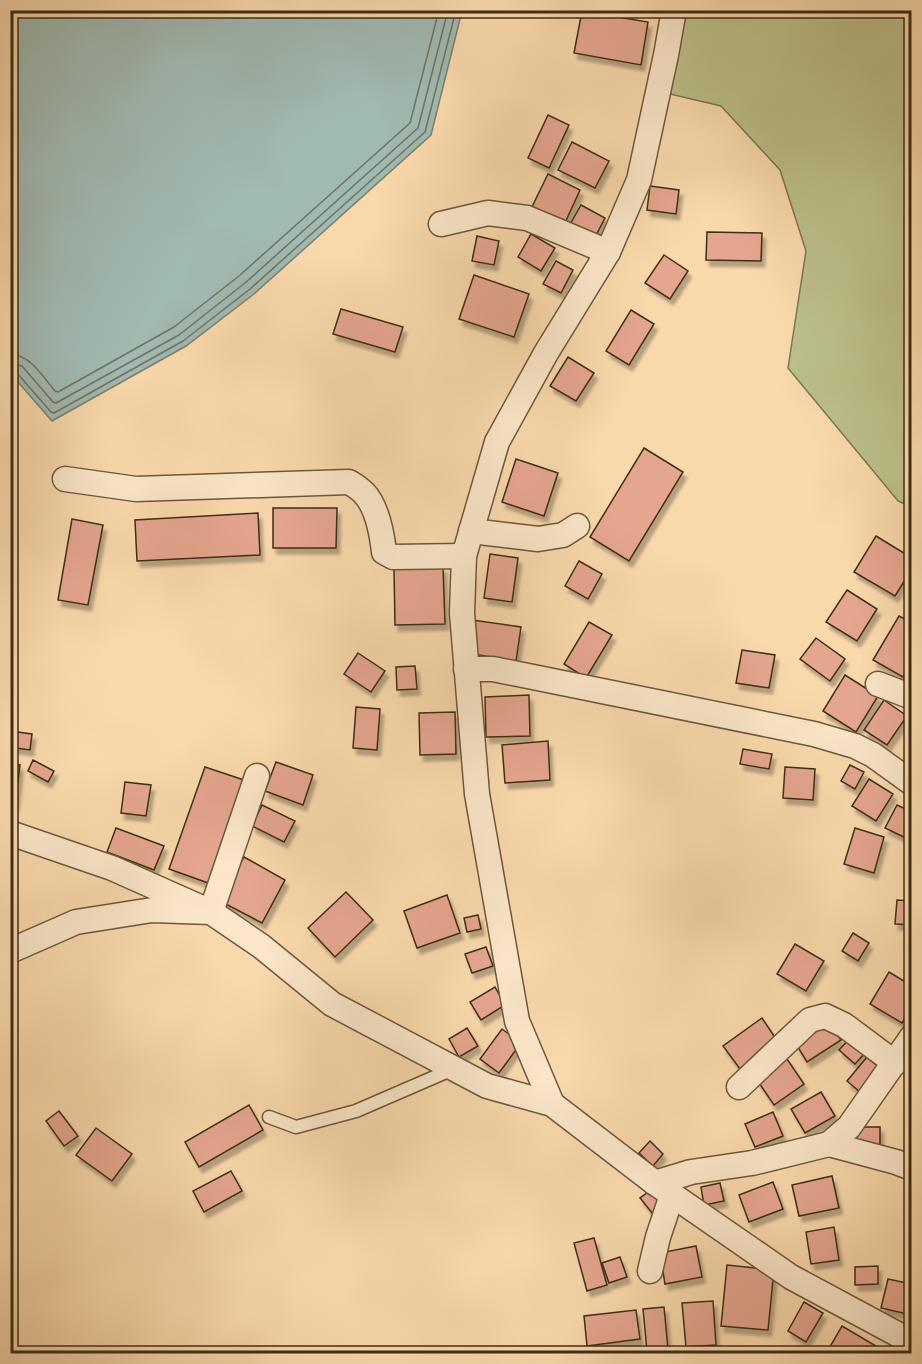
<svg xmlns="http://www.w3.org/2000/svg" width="922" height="1364" font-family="'Libre Caslon Text',serif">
	<defs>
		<filter id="shadow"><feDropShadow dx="3.5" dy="6" stdDeviation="1.5" flood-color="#0004"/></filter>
	</defs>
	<rect width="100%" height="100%" fill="#f9d9ac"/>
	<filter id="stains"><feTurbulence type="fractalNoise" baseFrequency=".00333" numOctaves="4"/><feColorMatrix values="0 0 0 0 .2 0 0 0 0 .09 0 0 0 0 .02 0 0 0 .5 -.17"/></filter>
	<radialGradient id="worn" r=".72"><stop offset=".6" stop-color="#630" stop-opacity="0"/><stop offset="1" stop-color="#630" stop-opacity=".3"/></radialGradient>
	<!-- green -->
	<path fill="#bcbf8a" stroke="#7e7650" stroke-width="1.5" d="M 679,11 L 911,11 L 911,507 L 898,501 L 788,368 L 806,251 L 780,170 L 721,106 L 670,94 Z"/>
	<!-- water -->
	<path fill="#a0b9b1" stroke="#798173" stroke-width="1.5" d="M 10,11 L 11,10 L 462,11 L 431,135 L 254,294 L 186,346 L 52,421 L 11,374 Z"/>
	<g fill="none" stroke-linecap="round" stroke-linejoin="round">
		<!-- shore -->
		<g stroke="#707364" stroke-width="1.5">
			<path d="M 10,354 C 31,355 43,377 55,391 L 58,392 L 174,327 L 239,276 L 410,123 L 439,10"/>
			<path d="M 10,363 L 22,366 L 53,402 L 56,403 L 179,335 L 245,283 L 418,128 L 448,10"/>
			<path d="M 10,370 L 17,373 L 51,412 L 54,413 L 183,341 L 250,289 L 425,132 L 456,10"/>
		</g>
	</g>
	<!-- building -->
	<g fill="#e5a68f" stroke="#3f2d16" stroke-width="1.5" filter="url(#shadow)">
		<path d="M 582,11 L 648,22 L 641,65 L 574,53 Z"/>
		<path d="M 548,115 L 569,125 L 549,168 L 528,158 Z"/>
		<path d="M 572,142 L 609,161 L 595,188 L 558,170 Z"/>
		<path d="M 548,174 L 580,190 L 564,225 L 531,209 Z"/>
		<path d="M 650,186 L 679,190 L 676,214 L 647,210 Z"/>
		<path d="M 581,205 L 605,218 L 593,241 L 568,228 Z"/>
		<path d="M 707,232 L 762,233 L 761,261 L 706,260 Z"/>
		<path d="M 531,234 L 555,248 L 541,271 L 518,257 Z"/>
		<path d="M 477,236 L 499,241 L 494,265 L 472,261 Z"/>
		<path d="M 664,255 L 688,271 L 670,299 L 645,283 Z"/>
		<path d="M 556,261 L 573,270 L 561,293 L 543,284 Z"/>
		<path d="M 474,275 L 529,294 L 514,337 L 459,319 Z"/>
		<path d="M 341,309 L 403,327 L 395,352 L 333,334 Z"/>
		<path d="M 631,310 L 654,324 L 629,365 L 606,351 Z"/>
		<path d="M 568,357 L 594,373 L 576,401 L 550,386 Z"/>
		<path d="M 644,448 L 683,472 L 629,561 L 590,537 Z"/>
		<path d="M 516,459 L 558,473 L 544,516 L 502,502 Z"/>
		<path d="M 273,508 L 337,508 L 336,548 L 273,548 Z"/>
		<path d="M 258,513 L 260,555 L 137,561 L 135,520 Z"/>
		<path d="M 72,519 L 103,525 L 88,605 L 58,600 Z"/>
		<path d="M 876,536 L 912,558 L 912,569 L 895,596 L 854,572 Z"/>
		<path d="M 490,554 L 518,558 L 512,602 L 484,598 Z"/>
		<path d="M 579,561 L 602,574 L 588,599 L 565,586 Z"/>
		<path d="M 443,567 L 445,624 L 395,625 L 394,569 Z"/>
		<path d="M 847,590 L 877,609 L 857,641 L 826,622 Z"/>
		<path d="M 899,616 L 912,623 L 912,662 L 903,677 L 873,660 Z"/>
		<path d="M 472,620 L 521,627 L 516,661 L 467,653 Z"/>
		<path d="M 589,622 L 612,635 L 586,678 L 564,664 Z"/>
		<path d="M 816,638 L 845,659 L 830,681 L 800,659 Z"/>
		<path d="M 742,650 L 775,655 L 769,688 L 736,683 Z"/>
		<path d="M 358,653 L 385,671 L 371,692 L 344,674 Z"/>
		<path d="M 415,666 L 417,689 L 397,690 L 396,667 Z"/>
		<path d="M 845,675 L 878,696 L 856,732 L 823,711 Z"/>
		<path d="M 529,695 L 530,736 L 486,737 L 485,697 Z"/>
		<path d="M 884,700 L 907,716 L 887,745 L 864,730 Z"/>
		<path d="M 356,707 L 380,709 L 377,750 L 353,748 Z"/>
		<path d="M 455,712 L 456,754 L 420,755 L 419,713 Z"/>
		<path d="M 10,731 L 32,734 L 30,750 L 10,747 Z"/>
		<path d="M 548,741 L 550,780 L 505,783 L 502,745 Z"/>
		<path d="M 743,749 L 772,754 L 769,769 L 740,764 Z"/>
		<path d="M 33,760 L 54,771 L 48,782 L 28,771 Z"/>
		<path d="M 276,762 L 313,775 L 303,805 L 265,791 Z"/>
		<path d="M 10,764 L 20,765 L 15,806 L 10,805 Z"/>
		<path d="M 850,765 L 864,772 L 855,789 L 841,781 Z"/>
		<path d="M 205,767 L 247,781 L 211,884 L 169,869 Z"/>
		<path d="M 785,767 L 815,769 L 813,800 L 783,798 Z"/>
		<path d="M 869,779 L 893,794 L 876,821 L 852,806 Z"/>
		<path d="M 125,782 L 151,785 L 146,816 L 121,813 Z"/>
		<path d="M 262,805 L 295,821 L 284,842 L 252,826 Z"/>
		<path d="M 897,805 L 912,812 L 912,841 L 885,828 Z"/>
		<path d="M 116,828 L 164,846 L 154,870 L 107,852 Z"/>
		<path d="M 855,828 L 884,837 L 874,873 L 844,864 Z"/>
		<path d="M 244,857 L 285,880 L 262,923 L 220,901 Z"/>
		<path d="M 346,892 L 373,920 L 335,957 L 308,928 Z"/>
		<path d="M 447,895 L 460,933 L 417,948 L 404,911 Z"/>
		<path d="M 897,900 L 912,901 L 912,925 L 895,924 Z"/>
		<path d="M 478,915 L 481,929 L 467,932 L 464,918 Z"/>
		<path d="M 853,933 L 869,943 L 858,961 L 842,951 Z"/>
		<path d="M 795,944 L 824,961 L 806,991 L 777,974 Z"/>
		<path d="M 486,947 L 493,966 L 472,973 L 465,954 Z"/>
		<path d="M 889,972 L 912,986 L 912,1008 L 902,1023 L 870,1004 Z"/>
		<path d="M 495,987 L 505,1005 L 481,1020 L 470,1002 Z"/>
		<path d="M 762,1018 L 778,1042 L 740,1069 L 723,1046 Z"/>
		<path d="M 829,1022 L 841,1040 L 807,1062 L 796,1044 Z"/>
		<path d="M 467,1028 L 478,1046 L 459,1057 L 449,1039 Z"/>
		<path d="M 502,1029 L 521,1043 L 499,1073 L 480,1059 Z"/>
		<path d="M 852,1036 L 868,1050 L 855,1064 L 839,1050 Z"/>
		<path d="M 867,1057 L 880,1068 L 860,1092 L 847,1081 Z"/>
		<path d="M 787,1059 L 804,1084 L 774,1105 L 757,1080 Z"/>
		<path d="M 821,1092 L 835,1116 L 805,1133 L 791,1109 Z"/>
		<path d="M 249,1105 L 263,1130 L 199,1167 L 185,1142 Z"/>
		<path d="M 59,1111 L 78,1136 L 64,1146 L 46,1121 Z"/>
		<path d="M 773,1112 L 783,1136 L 755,1147 L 745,1124 Z"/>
		<path d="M 857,1127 L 880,1127 L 880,1148 L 856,1148 Z"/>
		<path d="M 96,1128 L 132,1154 L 112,1181 L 76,1155 Z"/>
		<path d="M 650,1141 L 663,1154 L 653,1166 L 639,1153 Z"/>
		<path d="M 231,1171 L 242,1191 L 204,1212 L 193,1191 Z"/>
		<path d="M 832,1176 L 839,1208 L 799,1216 L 792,1185 Z"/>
		<path d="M 773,1182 L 783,1209 L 749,1222 L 739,1195 Z"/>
		<path d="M 720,1183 L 724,1201 L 704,1205 L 701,1187 Z"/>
		<path d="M 651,1190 L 663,1206 L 653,1214 L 640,1198 Z"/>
		<path d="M 834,1227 L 839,1260 L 811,1264 L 806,1232 Z"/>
		<path d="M 594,1238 L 607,1285 L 587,1291 L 574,1243 Z"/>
		<path d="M 696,1246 L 702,1277 L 665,1284 L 660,1253 Z"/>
		<path d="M 620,1257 L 627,1277 L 609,1283 L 602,1263 Z"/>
		<path d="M 727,1265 L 774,1270 L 768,1330 L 721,1326 Z"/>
		<path d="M 878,1266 L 878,1284 L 855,1285 L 855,1267 Z"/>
		<path d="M 888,1279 L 912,1284 L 912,1315 L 881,1308 Z"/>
		<path d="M 713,1301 L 716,1345 L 686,1347 L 682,1303 Z"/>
		<path d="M 804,1302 L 823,1313 L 806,1342 L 788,1331 Z"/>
		<path d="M 664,1307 L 668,1349 L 647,1351 L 643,1309 Z"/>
		<path d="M 636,1310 L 640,1339 L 587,1346 L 584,1316 Z"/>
		<path d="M 842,1326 L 876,1346 L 872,1354 L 833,1354 L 828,1350 Z"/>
	</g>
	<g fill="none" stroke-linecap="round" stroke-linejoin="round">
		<!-- lane casing -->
		<g stroke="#6e583c" stroke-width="15">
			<path id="lane" d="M 269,1117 L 296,1127 L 356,1111 L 453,1069"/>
		</g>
		<!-- street casing -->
		<g stroke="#6e583c" stroke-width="27">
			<g id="street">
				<path d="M 441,224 L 488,213 L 527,218 L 608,252"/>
				<path d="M 65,479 L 136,489 L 349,482 C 354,485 360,489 364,493 C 377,507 382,534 384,552 L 393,557 L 464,556"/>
				<path d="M 471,531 L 538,539 L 563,535 L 577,526"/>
				<path d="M 466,669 L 493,669 L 533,677 L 814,734 L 855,746 L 873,755 L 912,783"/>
				<path d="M 878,684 L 912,697"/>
				<path d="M 10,833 L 112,868 L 211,912 L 257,776"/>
				<path d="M 10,951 L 76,922 L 152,910 L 211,912 L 261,946 L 332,1004 L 487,1086 L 552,1104 L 655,1183 L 791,1277 L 912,1342"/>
				<path d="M 739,1087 L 810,1020 L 825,1016 L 844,1025 L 895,1063"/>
				<path d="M 552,1104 L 517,1021 L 477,794 L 462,613 L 464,556 L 497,442 L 546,353 L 608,252 L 639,180 L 666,55 L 674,10"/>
				<path d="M 829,1144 L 896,1162 L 912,1168"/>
				<path d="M 655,1183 L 691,1172 L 752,1163 L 829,1144 L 849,1127 L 912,1037"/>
				<path d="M 650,1271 L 658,1237 L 672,1195"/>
			</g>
		</g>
		<!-- lane -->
		<use href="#lane" stroke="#fbe6c9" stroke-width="12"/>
		<!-- street -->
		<use href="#street" stroke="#fbe6c9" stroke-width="24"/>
	</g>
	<!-- margin -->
	<rect width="922" height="1364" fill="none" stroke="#f9d9ac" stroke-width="36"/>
	<rect x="12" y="12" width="898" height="1340" fill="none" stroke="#3f2d16" stroke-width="3"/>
	<rect x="18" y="18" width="886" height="1328" fill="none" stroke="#3f2d16" stroke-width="1.5"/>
	<rect width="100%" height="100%" filter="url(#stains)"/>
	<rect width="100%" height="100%" fill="url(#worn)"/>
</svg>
